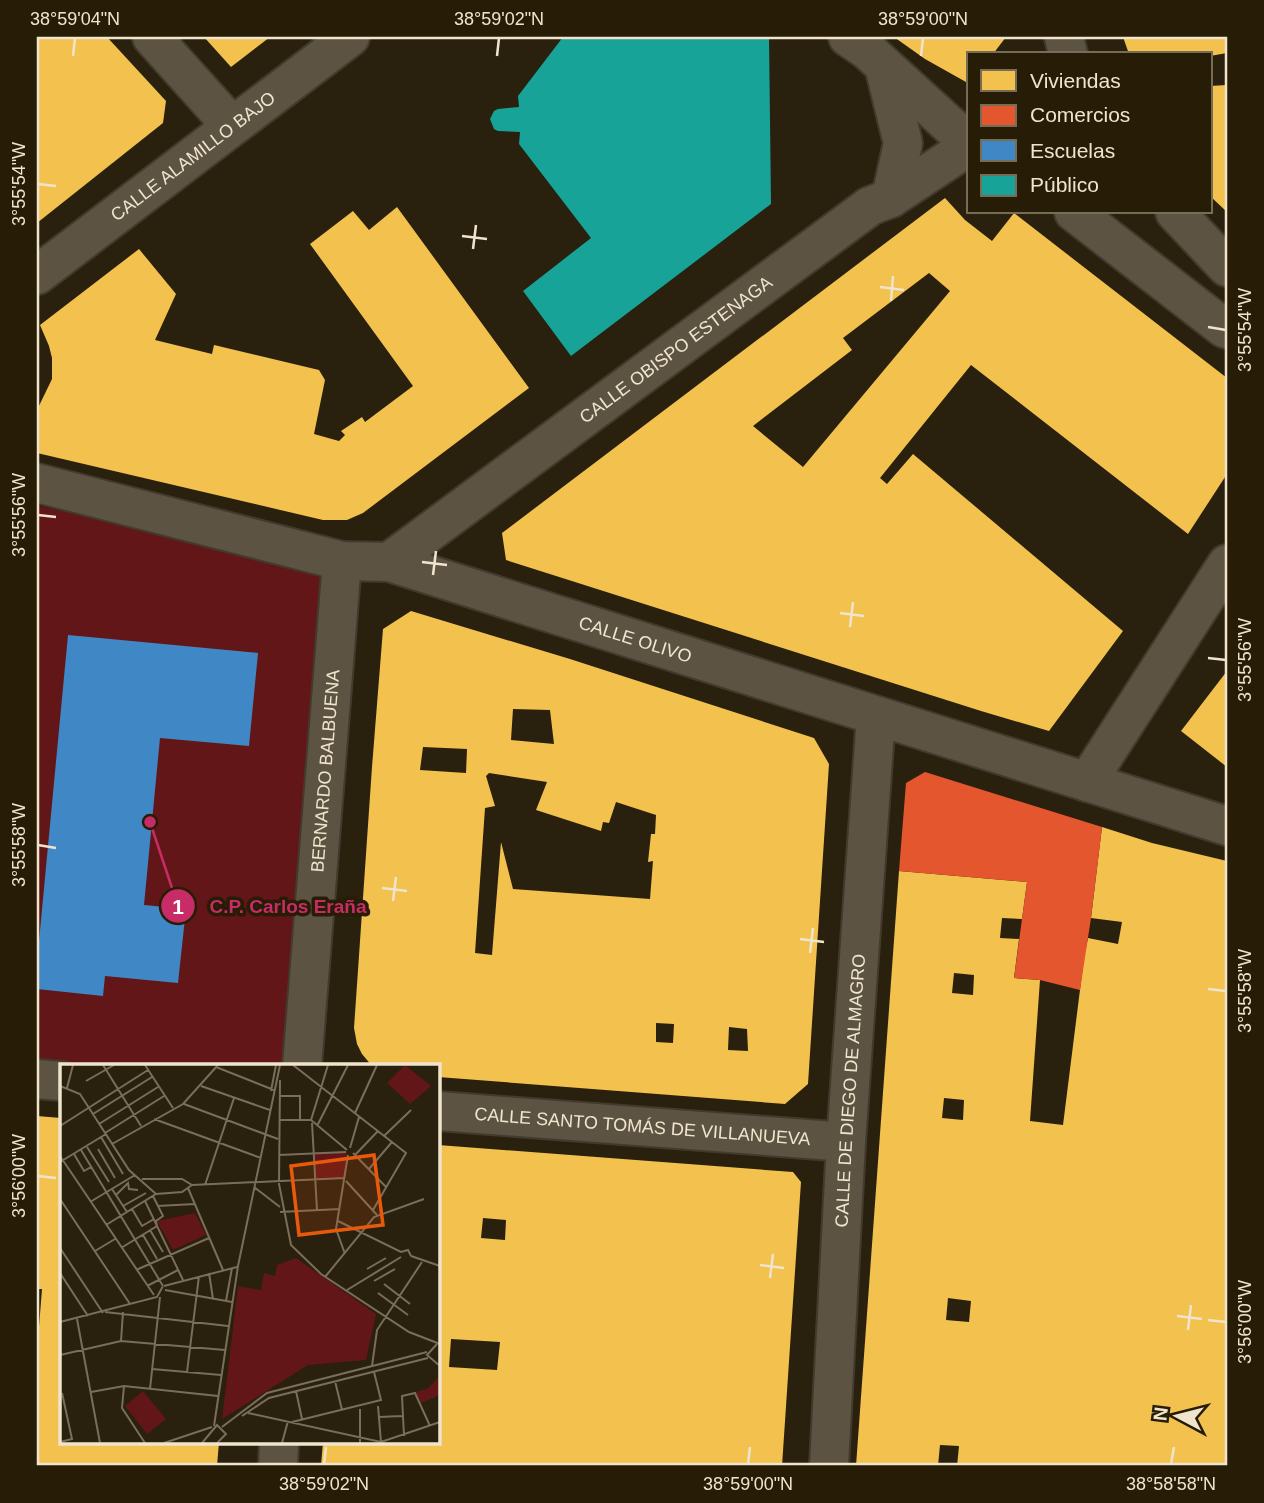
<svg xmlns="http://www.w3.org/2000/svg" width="1264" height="1503" font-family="Arial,sans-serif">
	<rect width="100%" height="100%" fill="#29200d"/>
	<!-- green -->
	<path fill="#631617" d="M 37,506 L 342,561 L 302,1065 L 61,1066 L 37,1079 Z"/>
	<!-- homes -->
	<g fill="#f2c14e" fill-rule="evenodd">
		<path d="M 37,37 L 107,37 L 166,101 L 163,123 L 37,223 Z"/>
		<path d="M 204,37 L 270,37 L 231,67 Z"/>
		<path d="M 894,37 L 1006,37 L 993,54 L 968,54 L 968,80 L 966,82 L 925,59 Z"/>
		<path d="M 1123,37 L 1227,37 L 1227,53 L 1210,56 L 1210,54 L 1129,54 Z"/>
		<path d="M 1227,85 L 1226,109 L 1227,212 L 1210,196 L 1210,86 Z"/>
		<path d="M 945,198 L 965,220 L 992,241 L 1014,213 L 1227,378 L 1227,474 L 1188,534 L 971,365 L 880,478 L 887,484 L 913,454 L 1123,631 L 1049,731 L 981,711 L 506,560 L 502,533 ZM 929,273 L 950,291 L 803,467 L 753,426 L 852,350 L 843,338 Z"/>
		<path d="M 397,207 L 529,388 L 363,513 L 347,520 L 323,520 L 37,453 L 37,410 L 52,379 L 52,358 L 49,346 L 40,325 L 139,249 L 176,294 L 155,340 L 212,354 L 214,345 L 319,370 L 325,380 L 314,434 L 339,441 L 345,435 L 341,431 L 362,417 L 365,422 L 413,386 L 310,244 L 353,211 L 369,230 Z"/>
		<path d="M 411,611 L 570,659 L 814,738 L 829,764 L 808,1084 L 785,1104 L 438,1077 L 438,1066 L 372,1066 L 362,1054 L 357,1044 L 354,1028 L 372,767 L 383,629 ZM 513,709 L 550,710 L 554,744 L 511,740 ZM 423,747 L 467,749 L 466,773 L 420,770 ZM 489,773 L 547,782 L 536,810 L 601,831 L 603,822 L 609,823 L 616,802 L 656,815 L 655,834 L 651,834 L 648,862 L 653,861 L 650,899 L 513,889 L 501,842 L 492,955 L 475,953 L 485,808 L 495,806 L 486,776 ZM 656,1023 L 674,1024 L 673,1043 L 656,1042 ZM 729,1027 L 747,1029 L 748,1051 L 728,1050 Z"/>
		<path d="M 1227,671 L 1227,767 L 1181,731 Z"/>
		<path d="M 1102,827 L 1152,843 L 1227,861 L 1227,1466 L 957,1466 L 959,1446 L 940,1445 L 938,1466 L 856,1466 L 899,871 L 1027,882 L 1022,919 L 1002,918 L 1000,938 L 1019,939 L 1014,978 L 1040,980 L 1030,1121 L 1063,1125 L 1084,958 L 1088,938 L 1118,944 L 1122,922 L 1091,918 ZM 954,973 L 974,975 L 973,995 L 952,993 ZM 944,1098 L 964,1100 L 963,1120 L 942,1118 ZM 948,1298 L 971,1301 L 969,1322 L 946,1320 Z"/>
		<path d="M 37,1116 L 61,1118 L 61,1442 L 219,1442 L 217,1466 L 37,1466 L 37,1352 L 42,1289 L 37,1289 Z"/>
		<path d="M 438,1145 L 793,1172 L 801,1182 L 782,1466 L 321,1466 L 323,1442 L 438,1442 ZM 483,1218 L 506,1220 L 505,1240 L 481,1238 ZM 451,1339 L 500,1342 L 497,1370 L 449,1367 Z"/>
	</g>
	<!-- shops -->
	<path fill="#e4572e" d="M 925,772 L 1102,827 L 1091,918 L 1080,990 L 1040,980 L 1014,978 L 1027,882 L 899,871 L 906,783 Z"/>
	<!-- schools -->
	<path fill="#3f88c5" d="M 68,635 L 258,653 L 249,746 L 160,738 L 144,905 L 186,909 L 178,983 L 105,976 L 103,996 L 37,989 L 37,962 Z"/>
	<!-- public -->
	<path fill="#17a398" d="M 563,37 L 769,37 L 771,204 L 571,356 L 523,291 L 591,238 L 519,144 L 520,132 L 498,131 L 494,129 L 490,119 L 494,111 L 498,109 L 519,107 L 518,96 Z"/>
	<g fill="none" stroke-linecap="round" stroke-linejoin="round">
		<!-- minor casing -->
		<g stroke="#423b2d" stroke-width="42">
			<g id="minor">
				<path d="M 152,37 L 232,126"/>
				<path d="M 848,37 L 867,50 L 968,142"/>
				<path d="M 1064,37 L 1068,54"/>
				<path d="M 884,66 L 903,143 L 891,198"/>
				<path d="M 1074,212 L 1224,328 L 1227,329"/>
				<path d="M 1175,212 L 1227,267"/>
				<path id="s1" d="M 37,275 L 350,37"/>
				<path id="s2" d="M 37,483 L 342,561 L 389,562 L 1227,826"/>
				<path id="s3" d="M 389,562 L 870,206 L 891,198 L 968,147"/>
				<path d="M 1087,782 L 1227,564"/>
				<path id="s4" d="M 302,1066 L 342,561"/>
				<path d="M 37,1079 L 61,1081"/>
				<path id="s5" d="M 438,1111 L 846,1142"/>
				<path d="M 278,1466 L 279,1442"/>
				<path id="s6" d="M 829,1466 L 846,1142 L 876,716"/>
			</g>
		</g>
		<!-- minor -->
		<use href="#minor" stroke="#5c5342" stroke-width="38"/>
	</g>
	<!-- ticks -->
	<path fill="none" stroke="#f0e4cd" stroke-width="2.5" d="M 73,56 L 75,38M 497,56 L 499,38M 921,56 L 923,38M 38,184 L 56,186M 462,236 L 487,239M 473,249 L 476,225M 880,287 L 904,290M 891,301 L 893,276M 1208,327 L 1226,330M 38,515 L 56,517M 422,562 L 447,565M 433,575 L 436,551M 840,613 L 864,616M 850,627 L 853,602M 1208,658 L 1226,660M 38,845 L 56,848M 382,888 L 407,891M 393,901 L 396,877M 800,939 L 824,942M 810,953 L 813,928M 1208,989 L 1226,991M 38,1176 L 56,1178M 760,1265 L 784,1268M 770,1278 L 773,1254M 1177,1316 L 1202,1319M 1208,1320 L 1226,1322M 1188,1330 L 1191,1305M 324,1464 L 326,1447M 748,1464 L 750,1447M 1171,1464 L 1174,1447"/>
	<g text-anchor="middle" stroke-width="7" stroke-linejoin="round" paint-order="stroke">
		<!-- street labels -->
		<g font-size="18" fill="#f0e4cd" stroke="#271c05">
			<text dy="6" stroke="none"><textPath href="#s1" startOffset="196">CALLE ALAMILLO BAJO</textPath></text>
			<text dy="6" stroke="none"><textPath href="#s3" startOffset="357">CALLE OBISPO ESTENAGA</textPath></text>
			<text dy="6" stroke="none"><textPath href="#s2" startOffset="620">CALLE OLIVO</textPath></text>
			<text dy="6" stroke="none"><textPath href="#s4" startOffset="296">BERNARDO BALBUENA</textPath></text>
			<text dy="6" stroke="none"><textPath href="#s6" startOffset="376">CALLE DE DIEGO DE ALMAGRO</textPath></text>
			<text dy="6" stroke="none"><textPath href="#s5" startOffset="205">CALLE SANTO TOMÁS DE VILLANUEVA</textPath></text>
		</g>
	</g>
	<!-- overview -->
	<g transform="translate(60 1064)">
		<rect width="380" height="380" fill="#29200d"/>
		<path d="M 345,1 L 371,22 L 350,40 L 327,19 ZM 254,88 L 287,89 L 285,114 L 255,115 ZM 135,149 L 146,171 L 113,186 L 97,157 ZM 236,194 L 316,250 L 306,296 L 248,301 L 162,355 L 178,222 L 201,226 L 204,209 L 215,212 L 217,201 ZM 380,312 L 380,331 L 361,339 L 356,328 L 367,325 ZM 83,327 L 106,355 L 87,370 L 65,342 Z" fill="#631617"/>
		<path fill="none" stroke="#796e5a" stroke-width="2" d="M 43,1 L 81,62M 85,1 L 113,44M 233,1 L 346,89 L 313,146M 156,3 L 214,26M 220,16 L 219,120 L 231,181 L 261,210 L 349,268 L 380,280M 26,17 L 54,1M 0,22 L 20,30 L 69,106 L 96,130M 141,22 L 210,46M 7,24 L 13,1M 211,27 L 216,1M 220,32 L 240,32 L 240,56M 124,40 L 218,75M 295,49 L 317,1M 33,50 L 92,13M 94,55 L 201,94M 219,56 L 251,56 L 287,86M 251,56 L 268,1M 252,59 L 257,146M 39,60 L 98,23M 0,62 L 88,6M 257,62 L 288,1M 45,69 L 104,32M 324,72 L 351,46M 41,73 L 63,110M 52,80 L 123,40 L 158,1M 27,83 L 49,118M 290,84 L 299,53M 38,85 L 55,114M 21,86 L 103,222M 293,89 L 326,123M 14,90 L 24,107 L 31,103M 219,91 L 286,88M 295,91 L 318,67M 0,92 L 94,231M 0,98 L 46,70M 309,105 L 332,78M 82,115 L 122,115 L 132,121M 286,117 L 317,151M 132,121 L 285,114M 145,121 L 174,34M 194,123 L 220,143M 128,124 L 163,206M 52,125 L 67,148M 56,131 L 68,119 L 69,125 L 78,126M 0,135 L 70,240M 85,137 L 123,216M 30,138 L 75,111M 63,142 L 86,129M 97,142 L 135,140M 72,145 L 82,162 L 94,155M 220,148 L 280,145M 278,157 L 341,188 L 348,186 L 351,192M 46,161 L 96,130 L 122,128 L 132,121M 90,166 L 103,188M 83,171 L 97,195M 0,184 L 43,249M 61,184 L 97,162 L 96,157 L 103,152 L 93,132M 35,187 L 55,175M 285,190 L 276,165 L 288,91M 351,192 L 380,202M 307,205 L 326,194M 76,206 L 149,174M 0,209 L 28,252M 149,209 L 153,235M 265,213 L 314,153 L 364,135M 314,217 L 335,205M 324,220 L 350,240M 87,222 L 118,206M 104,222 L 177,203M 105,226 L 172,238M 287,226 L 341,193M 318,229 L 348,251M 166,237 L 172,204M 45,248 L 168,262M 17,255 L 40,379M 0,258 L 97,233 L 103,222M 61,277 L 63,248M 377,280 L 367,291 L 380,302M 0,291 L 61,277 L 165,286M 312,302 L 317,266 L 362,198M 92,305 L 161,311M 127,308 L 139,212M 275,317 L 282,346M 64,322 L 62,344 L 85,379M 90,325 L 100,233M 236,327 L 242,355M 31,328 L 64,322 L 158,332M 318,342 L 321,378M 300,345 L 300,379M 188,349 L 321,378 L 380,358M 182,352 L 209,334 L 368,294M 319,353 L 342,352M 232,358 L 321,336 L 314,308M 154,362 L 178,202 L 220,1M 162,363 L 207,329 L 367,288M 344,372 L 342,332 L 355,329 L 370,362M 0,378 L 12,375 L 2,329M 104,379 L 152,363M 142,379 L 157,361 L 166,370 L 157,379M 222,379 L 228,357"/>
		<path fill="#e8590c" fill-opacity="0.15" stroke="#e8590c" stroke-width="3.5" d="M 314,91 L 323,161 L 239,171 L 231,102 Z"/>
		<rect width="380" height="380" fill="none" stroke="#f0e4cd" stroke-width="3.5"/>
	</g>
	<!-- callouts -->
	<path fill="none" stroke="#c72c66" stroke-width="2.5" d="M150 822L178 906"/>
	<g fill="#c72c66" stroke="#271c05" stroke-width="2.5">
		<circle cx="150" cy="822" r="7"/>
		<circle cx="178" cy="906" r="18"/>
	</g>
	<g font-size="21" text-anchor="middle" font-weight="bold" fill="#fff">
		<text x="178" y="914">1</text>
	</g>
	<g font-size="19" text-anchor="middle" font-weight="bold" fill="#c72c66" stroke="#271c05" stroke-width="7" stroke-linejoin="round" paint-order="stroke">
		<text x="288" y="913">C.P. Carlos Eraña</text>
	</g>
	<!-- border -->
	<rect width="1264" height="1503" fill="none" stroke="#271c05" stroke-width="77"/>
	<!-- legend -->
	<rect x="967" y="52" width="245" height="161" fill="#271c05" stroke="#776c55" stroke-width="2"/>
	<rect x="981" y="70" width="35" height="21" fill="#f2c14e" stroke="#776c55" stroke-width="2"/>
	<text x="1030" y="88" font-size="21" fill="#f0e4cd">Viviendas</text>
	<rect x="981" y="105" width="35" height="21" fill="#e4572e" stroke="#776c55" stroke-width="2"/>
	<text x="1030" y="122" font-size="21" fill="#f0e4cd">Comercios</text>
	<rect x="981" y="140" width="35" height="21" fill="#3f88c5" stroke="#776c55" stroke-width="2"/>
	<text x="1030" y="158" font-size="21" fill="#f0e4cd">Escuelas</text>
	<rect x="981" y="175" width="35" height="21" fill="#17a398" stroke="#776c55" stroke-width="2"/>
	<text x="1030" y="192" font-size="21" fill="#f0e4cd">Público</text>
	<!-- north arrow -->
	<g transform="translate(1177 1416) rotate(277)" stroke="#271c05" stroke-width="5" paint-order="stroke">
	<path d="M0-5L12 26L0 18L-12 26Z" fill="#f0e4cd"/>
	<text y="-10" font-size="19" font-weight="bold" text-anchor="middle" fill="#f0e4cd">N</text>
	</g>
	<rect x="38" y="38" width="1188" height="1426" fill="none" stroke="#f0e4cd" stroke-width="2.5"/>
	<g font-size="18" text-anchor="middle" fill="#f0e4cd">
		<text x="75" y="25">38°59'04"N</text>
		<text x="499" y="25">38°59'02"N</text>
		<text x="923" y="25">38°59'00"N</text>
		<text transform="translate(19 184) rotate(-90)" y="6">3°55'54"W</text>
		<text transform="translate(1245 330) rotate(-90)" y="6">3°55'54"W</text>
		<text transform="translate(19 515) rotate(-90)" y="6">3°55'56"W</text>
		<text transform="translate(1245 660) rotate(-90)" y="6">3°55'56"W</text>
		<text transform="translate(19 845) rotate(-90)" y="6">3°55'58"W</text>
		<text transform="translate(1245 991) rotate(-90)" y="6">3°55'58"W</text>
		<text transform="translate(19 1176) rotate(-90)" y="6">3°56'00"W</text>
		<text transform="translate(1245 1322) rotate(-90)" y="6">3°56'00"W</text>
		<text x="324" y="1490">38°59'02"N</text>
		<text x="748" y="1490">38°59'00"N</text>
		<text x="1171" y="1490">38°58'58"N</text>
	</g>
</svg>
